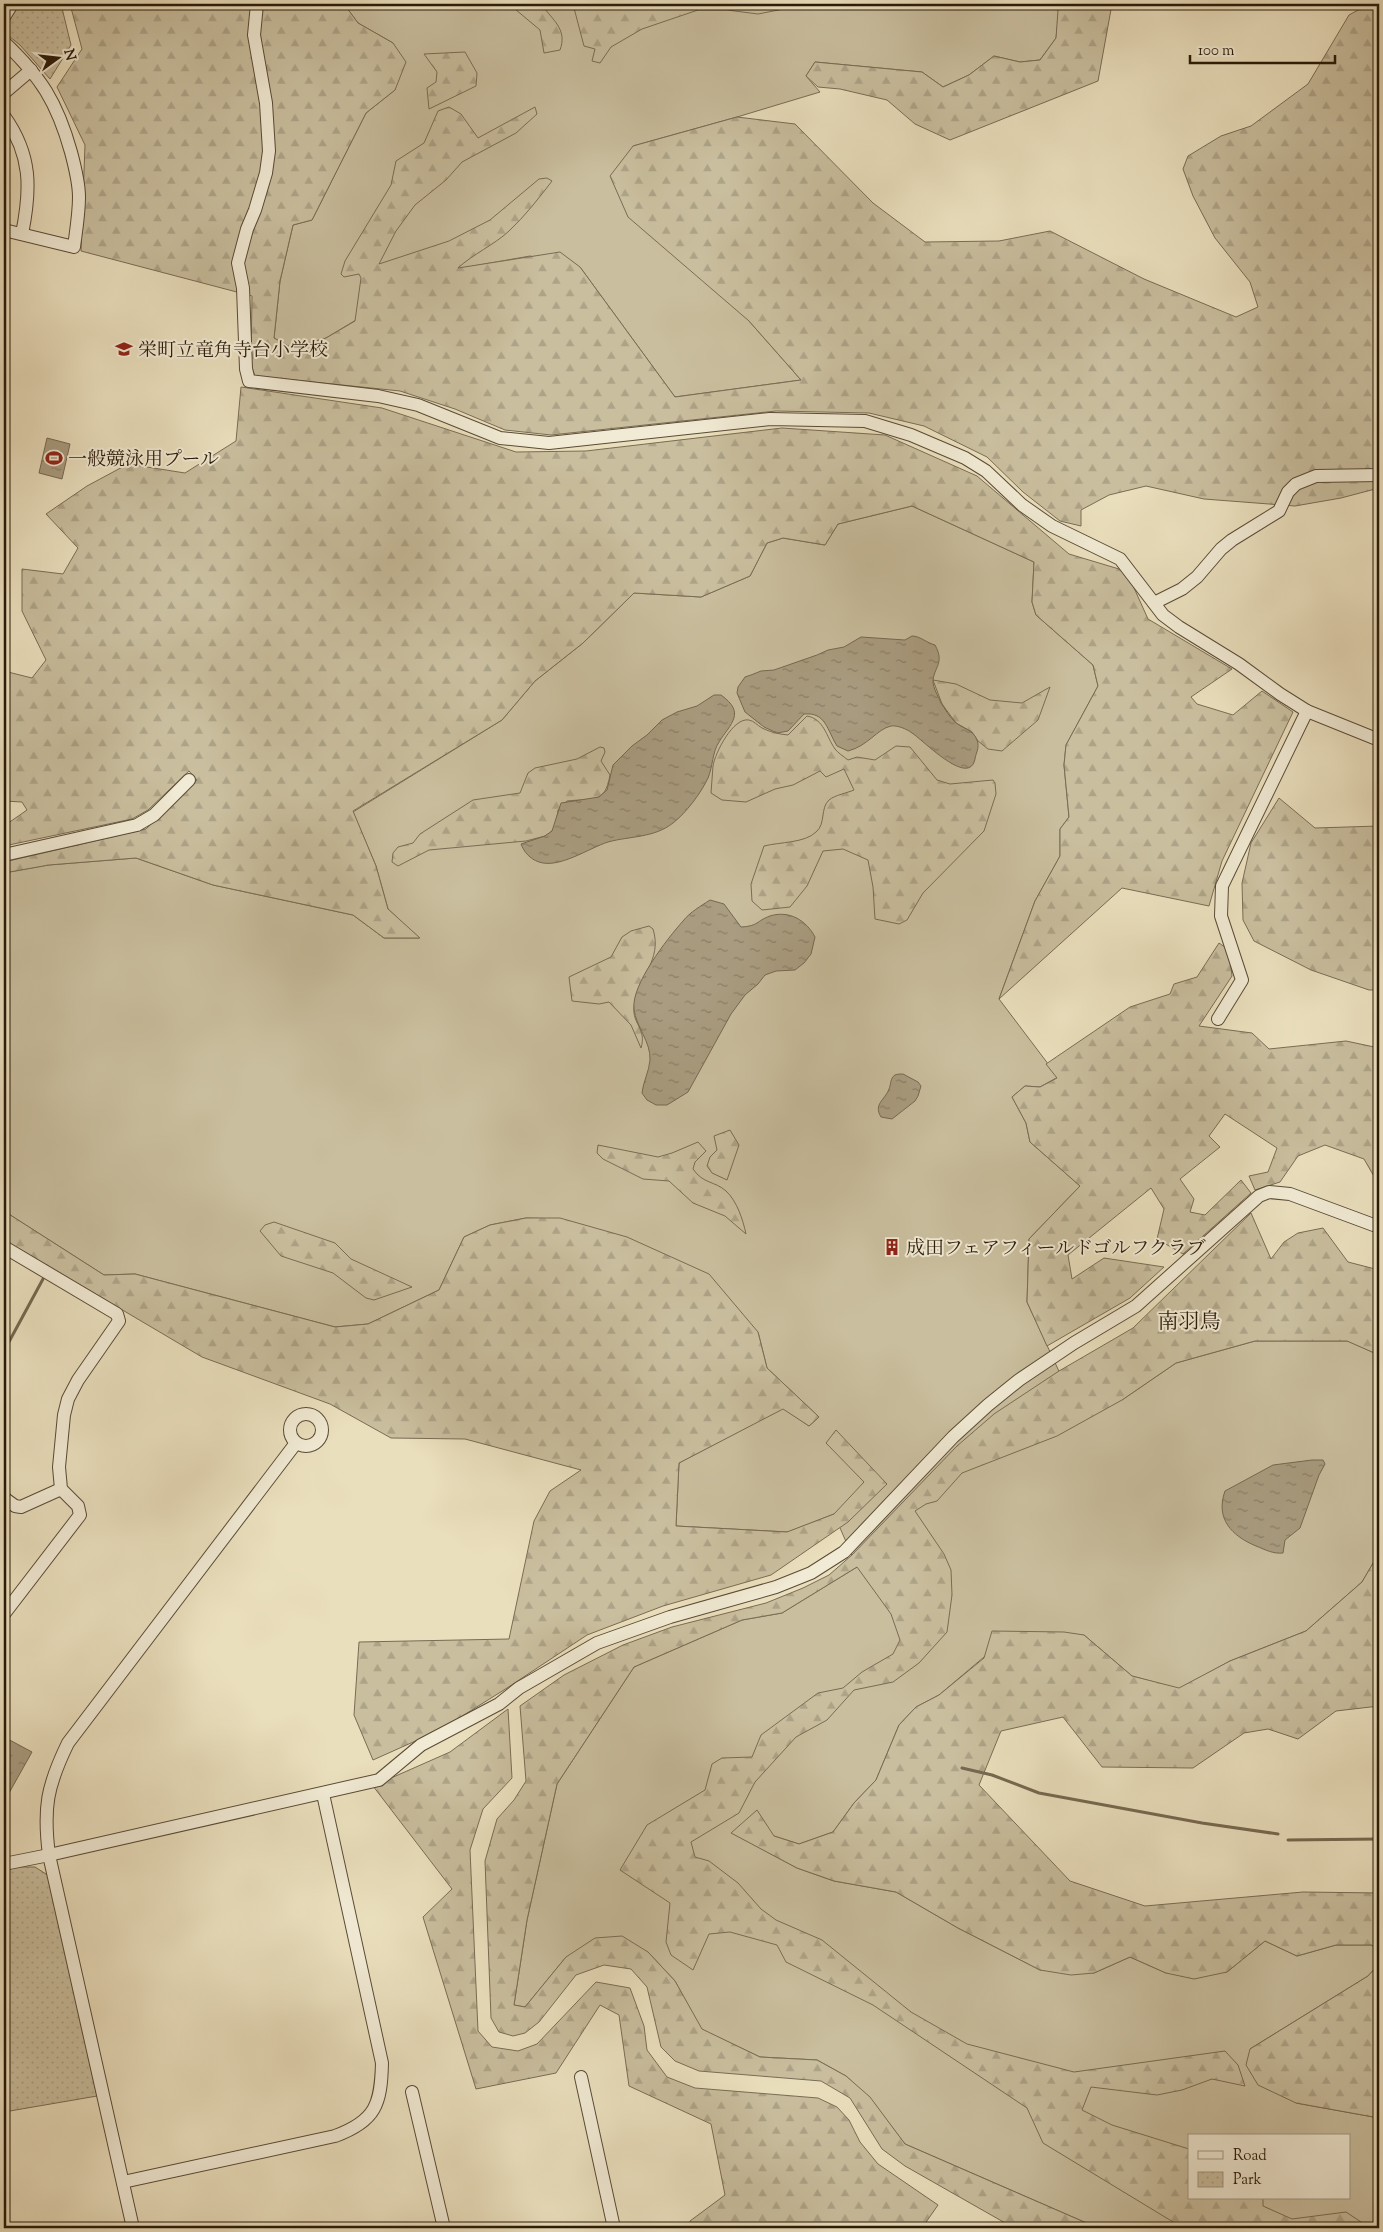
<svg xmlns="http://www.w3.org/2000/svg" width="1383" height="2232" font-family="'Sorts Mill Goudy','Noto Serif JP',serif">
	<defs>
		<pattern id="forest-firs" width="22" height="20" patternUnits="userSpaceOnUse" patternTransform="scale(1.25)"><rect width="22" height="20" fill="#c9be9e"/><path d="M5 1l3.5 6h-7zM16 11l3.5 6h-7z" fill="#ada387"/></pattern>
		<pattern id="park-dots" width="8" height="8" patternUnits="userSpaceOnUse" patternTransform="scale(1.25)"><rect width="8" height="8" fill="#c9be9e"/><path d="M2 2h.1M6 6h.1" fill="none" stroke="#ada387" stroke-width="1.8" stroke-linecap="round"/></pattern>
		<pattern id="water-ripples" width="26" height="14" patternUnits="userSpaceOnUse" patternTransform="scale(1.25)"><rect width="26" height="14" fill="#a99c80"/><path d="M2 4q2-2 4 0t4 0M15 11q2-2 4 0t4 0" fill="none" stroke="#8a7e67"/></pattern>
	</defs>
	<rect width="100%" height="100%" fill="#eadfbd"/>
	<filter id="stains"><feTurbulence type="fractalNoise" baseFrequency=".004" numOctaves="4"/><feColorMatrix values="0 0 0 0 .2 0 0 0 0 .09 0 0 0 0 .02 0 0 0 .5 -.17"/></filter>
	<radialGradient id="worn" r=".72"><stop offset=".6" stop-color="#630" stop-opacity="0"/><stop offset="1" stop-color="#630" stop-opacity=".3"/></radialGradient>
	<!-- grass -->
	<g fill="#c9be9e" stroke="#7a6c54" fill-rule="evenodd">
		<path d="M 344,4 L 1060,4 L 1056,38 L 1040,60 L 1020,62 L 994,56 L 969,75 L 943,87 L 922,72 L 815,62 L 806,76 L 820,92 L 737,117 L 633,146 L 749,321 L 801,380 L 675,397 L 580,267 L 530,256 L 434,273 L 326,338 L 292,348 L 274,338 L 280,281 L 293,225 L 312,220 L 366,113 L 395,90 L 393,43 L 358,23 Z"/>
		<path d="M 912,506 L 1034,562 L 1032,602 L 1036,615 L 1093,665 L 1098,686 L 1066,745 L 1064,765 L 1069,817 L 1060,829 L 1060,856 L 1035,901 L 999,999 L 1058,1077 L 1040,1087 L 1025,1086 L 1012,1097 L 1026,1123 L 1030,1142 L 1080,1186 L 1029,1239 L 1027,1302 L 1063,1380 L 1122,1400 L 1176,1363 L 1255,1341 L 1348,1341 L 1379,1355 L 1379,1553 L 1362,1582 L 1306,1631 L 1230,1661 L 1179,1689 L 1132,1676 L 1084,1635 L 984,1657 L 939,1695 L 916,1707 L 899,1725 L 876,1780 L 854,1803 L 833,1832 L 799,1844 L 774,1836 L 732,1833 L 797,1868 L 834,1881 L 896,1892 L 958,1928 L 1040,1970 L 1094,1973 L 1130,1957 L 1166,1973 L 1227,1972 L 1265,1941 L 1297,1956 L 1336,1945 L 1372,1945 L 1379,1954 L 1379,1964 L 1368,1976 L 1250,2049 L 1296,2103 L 1379,2118 L 1379,2228 L 1098,2228 L 905,2144 L 869,2097 L 846,2076 L 817,2060 L 760,2057 L 701,2029 L 675,1981 L 648,1952 L 566,1957 L 525,2007 L 514,2005 L 527,1920 L 557,1784 L 634,1667 L 742,1620 L 782,1613 L 857,1567 L 834,1514 L 788,1532 L 676,1526 L 679,1463 L 783,1408 L 809,1426 L 819,1417 L 767,1368 L 758,1332 L 560,1219 L 526,1218 L 490,1225 L 464,1237 L 439,1290 L 368,1324 L 335,1327 L 135,1274 L 104,1275 L 4,1211 L 4,873 L 48,865 L 136,858 L 213,885 L 353,915 L 384,938 L 419,938 L 388,909 L 376,866 L 353,812 L 502,720 L 535,681 L 583,643 L 634,593 L 701,597 L 750,576 L 767,543 L 783,538 L 825,545 L 838,524 ZM 1189,2136 L 1349,2136 L 1349,2198 L 1189,2198 Z"/>
	</g>
	<!-- forest -->
	<g fill="url(#forest-firs)" stroke="#7a6c54">
		<path d="M 70,4 L 344,4 L 358,23 L 393,43 L 406,62 L 395,90 L 366,113 L 312,220 L 293,225 L 280,281 L 274,338 L 292,348 L 326,338 L 355,321 L 361,278 L 359,274 L 344,277 L 341,274 L 345,261 L 391,185 L 396,161 L 424,143 L 438,111 L 449,107 L 461,114 L 478,138 L 535,107 L 537,114 L 516,133 L 462,162 L 446,180 L 415,205 L 396,231 L 379,264 L 449,241 L 490,220 L 539,179 L 547,178 L 552,181 C 539,198 525,216 509,231 C 494,245 473,254 458,268 L 560,252 L 580,267 L 675,397 L 801,380 L 749,321 L 628,217 L 610,176 L 633,146 L 737,117 L 795,124 L 873,203 L 925,242 L 999,241 L 1050,231 L 1144,279 L 1236,317 L 1258,307 L 1250,282 L 1215,238 L 1193,196 L 1183,169 L 1188,156 L 1221,136 L 1251,126 L 1308,84 L 1349,15 L 1369,4 L 1379,4 L 1379,488 L 1341,498 L 1295,506 L 1204,499 L 1146,486 L 1109,495 L 1081,510 L 1081,526 L 1060,521 L 1023,492 L 987,457 L 924,426 L 869,413 L 776,411 L 551,435 L 505,430 L 455,409 L 400,391 L 255,376 L 251,365 L 252,296 L 81,251 L 85,145 L 57,87 L 82,49 Z"/>
		<path d="M 509,4 L 508,4 L 809,4 L 758,14 L 727,10 L 698,10 L 642,29 L 611,47 L 600,63 L 592,61 L 595,49 L 584,46 L 574,8 L 545,9 C 555,22 567,31 560,50 L 544,53 L 540,30 Z"/>
		<path d="M 1050,4 L 1112,4 L 1098,81 L 950,140 L 915,124 L 887,100 L 840,89 L 818,87 L 806,76 L 815,62 L 922,72 L 943,87 L 969,75 L 994,56 L 1020,62 L 1040,60 L 1056,38 L 1058,10 Z"/>
		<path d="M 465,52 L 477,73 L 476,86 L 429,109 L 427,88 L 436,82 L 437,72 L 424,54 Z"/>
		<path d="M 241,387 L 382,408 L 516,452 L 586,451 L 782,428 L 885,435 L 977,476 L 1069,554 L 1119,569 L 1130,579 L 1148,619 L 1232,669 L 1191,697 L 1197,704 L 1233,715 L 1262,691 L 1293,712 L 1222,861 L 1209,906 L 1122,888 L 999,999 L 1035,901 L 1060,856 L 1060,829 L 1069,817 L 1064,765 L 1066,745 L 1098,686 L 1093,665 L 1036,615 L 1032,602 L 1034,562 L 912,506 L 838,524 L 825,545 L 783,538 L 767,543 L 750,576 L 701,597 L 634,593 L 583,643 L 535,681 L 502,720 L 353,811 L 376,866 L 388,909 L 420,938 L 384,938 L 353,915 L 213,885 L 136,858 L 49,865 L 4,873 L 4,862 L 146,829 L 197,780 L 189,771 L 148,810 L 132,819 L 4,846 L 4,826 L 27,810 L 22,802 L 4,801 L 4,671 L 32,678 L 46,660 L 22,611 L 22,569 L 63,574 L 78,548 L 46,514 L 87,486 L 128,464 L 185,473 L 236,441 Z"/>
		<path d="M 933,680 L 956,684 L 990,700 L 1022,703 L 1050,687 L 1038,720 L 1002,751 L 988,749 L 978,741 L 972,732 L 956,723 L 942,704 Z"/>
		<path d="M 807,716 C 824,719 826,736 835,749 C 838,753 843,756 848,760 L 857,757 L 875,760 L 896,746 L 910,747 L 937,780 L 950,784 L 993,780 L 995,783 L 996,794 L 984,831 L 923,893 L 907,920 L 899,924 L 875,919 L 873,887 L 868,860 L 843,849 L 823,851 L 807,886 L 790,907 L 762,910 L 752,901 L 751,884 L 764,846 C 780,842 805,843 816,832 C 826,824 820,808 829,800 C 835,795 847,793 854,790 L 844,769 L 826,777 L 820,771 L 793,785 L 775,789 L 746,802 L 722,800 L 711,793 C 712,784 712,775 713,766 C 715,753 733,717 749,720 C 754,721 757,725 762,728 C 770,732 778,734 788,735 Z"/>
		<path d="M 600,747 L 604,748 L 605,752 L 601,761 L 610,775 C 605,805 592,798 567,801 L 558,810 L 556,826 L 552,831 L 545,836 L 526,841 L 429,850 L 398,866 L 392,862 L 393,853 L 398,847 L 413,843 L 420,834 L 473,800 L 520,793 L 528,773 L 535,768 L 577,759 Z"/>
		<path d="M 1279,798 L 1315,828 L 1379,826 L 1379,990 L 1369,990 L 1311,970 L 1254,941 L 1243,920 L 1242,883 L 1251,843 Z"/>
		<path d="M 649,926 L 653,929 C 663,961 637,977 634,1007 C 632,1024 647,1029 641,1048 L 631,1025 L 609,1002 L 599,1004 L 572,1001 L 569,977 L 611,957 L 622,937 L 631,931 Z"/>
		<path d="M 1219,943 L 1229,950 L 1232,976 L 1199,1026 L 1252,1033 L 1269,1049 L 1346,1041 L 1379,1048 L 1379,1185 L 1364,1159 L 1325,1145 L 1298,1156 L 1280,1182 L 1255,1190 L 1249,1176 L 1268,1172 L 1277,1148 L 1225,1114 L 1209,1136 L 1220,1147 L 1180,1179 L 1194,1199 L 1190,1212 L 1205,1215 L 1241,1180 L 1251,1193 L 1183,1254 L 1157,1239 L 1164,1209 L 1151,1188 L 1068,1255 L 1072,1279 L 1104,1258 L 1164,1267 L 1130,1298 L 1047,1346 L 1027,1302 L 1029,1239 L 1080,1186 L 1030,1142 L 1026,1123 L 1012,1097 L 1025,1086 L 1040,1087 L 1057,1078 L 1046,1064 L 1130,1007 L 1170,994 L 1174,984 L 1197,977 Z"/>
		<path d="M 730,1130 L 739,1145 L 727,1180 L 712,1173 L 707,1166 L 710,1157 L 717,1150 L 714,1136 Z"/>
		<path d="M 698,1142 L 706,1151 L 695,1162 L 693,1169 C 703,1184 715,1181 726,1191 C 737,1201 743,1220 746,1234 L 725,1216 L 693,1203 L 669,1181 L 643,1179 L 603,1159 L 597,1153 L 598,1145 L 658,1157 L 672,1153 Z"/>
		<path d="M 4,1211 L 104,1275 L 135,1274 L 335,1327 L 368,1324 L 439,1290 L 464,1237 L 490,1225 L 526,1218 L 560,1218 L 627,1237 L 709,1274 L 758,1332 L 767,1368 L 819,1417 L 809,1426 L 783,1409 L 679,1463 L 676,1526 L 787,1532 L 834,1514 L 864,1482 L 826,1443 L 836,1430 L 887,1484 L 848,1522 L 771,1575 L 663,1606 L 587,1635 L 507,1688 L 440,1730 L 373,1760 L 354,1715 L 359,1642 L 509,1639 L 534,1521 L 550,1491 L 581,1470 L 465,1439 L 391,1438 L 330,1404 L 202,1357 L 4,1240 Z"/>
		<path d="M 1251,1213 L 1271,1259 L 1284,1242 L 1298,1233 L 1323,1228 L 1348,1262 L 1379,1270 L 1379,1355 L 1347,1341 L 1255,1341 L 1176,1363 L 1122,1400 L 1057,1436 L 962,1473 L 937,1501 L 926,1504 L 915,1511 L 944,1554 L 951,1570 L 952,1595 L 947,1632 L 919,1663 L 893,1682 L 854,1690 L 827,1720 L 796,1737 L 755,1782 L 739,1813 L 691,1842 L 695,1857 L 709,1861 L 738,1883 L 761,1909 L 776,1920 L 822,1940 L 911,2012 L 967,2044 L 1074,2072 L 1225,2051 L 1238,2065 L 1245,2086 L 1212,2079 L 1182,2090 L 1157,2095 L 1091,2087 L 1082,2110 L 1112,2125 L 1189,2149 L 1189,2198 L 1263,2198 L 1263,2206 L 1292,2219 L 1346,2212 L 1370,2228 L 1183,2228 L 1043,2143 L 1027,2108 L 873,2005 L 786,1962 L 777,1945 L 730,1932 L 709,1934 L 693,1970 L 671,1955 L 666,1942 L 670,1903 L 620,1870 L 647,1825 L 705,1790 L 712,1764 L 722,1758 L 752,1757 L 761,1735 L 818,1693 L 843,1688 L 862,1672 L 893,1654 L 900,1640 L 891,1614 L 857,1567 L 782,1613 L 742,1620 L 634,1667 L 557,1784 L 527,1920 L 514,2005 L 525,2007 L 566,1957 L 595,1938 L 622,1936 L 648,1952 L 675,1981 L 702,2029 L 760,2057 L 817,2060 L 846,2076 L 870,2097 L 905,2144 L 1098,2228 L 1014,2228 L 905,2166 L 882,2149 L 850,2098 L 821,2081 L 699,2071 L 675,2061 L 661,2047 L 647,1987 L 631,1969 L 604,1965 L 576,1975 L 539,2022 L 525,2033 L 513,2036 L 499,2032 L 491,2018 L 485,1861 L 497,1819 L 514,1800 L 526,1781 L 520,1706 L 564,1675 L 623,1645 L 672,1627 L 766,1603 L 803,1588 L 829,1575 L 852,1555 L 957,1446 L 994,1414 L 1059,1371 L 1133,1328 Z"/>
		<path d="M 274,1222 L 335,1243 L 351,1259 L 412,1287 L 374,1300 L 366,1298 L 333,1273 L 281,1256 L 260,1231 L 265,1225 Z"/>
		<path d="M 1379,1553 L 1379,1706 L 1336,1711 L 1298,1739 L 1268,1729 L 1244,1733 L 1193,1768 L 1102,1767 L 1063,1717 L 1001,1731 L 979,1785 L 1070,1881 L 1145,1906 L 1303,1892 L 1379,1893 L 1379,1954 L 1372,1945 L 1336,1945 L 1297,1956 L 1265,1941 L 1227,1972 L 1194,1979 L 1166,1973 L 1130,1957 L 1094,1973 L 1071,1975 L 1040,1970 L 958,1928 L 896,1892 L 834,1881 L 797,1868 L 731,1833 L 757,1810 L 774,1836 L 799,1844 L 833,1832 L 854,1803 L 876,1780 L 899,1725 L 916,1707 L 939,1695 L 984,1658 L 992,1631 L 1064,1632 L 1084,1635 L 1132,1676 L 1179,1688 L 1230,1661 L 1306,1631 L 1362,1582 Z"/>
		<path d="M 508,1709 L 512,1778 L 483,1809 L 470,1850 L 478,2031 L 492,2047 L 518,2051 L 537,2044 L 596,1982 L 630,1988 L 644,2026 L 647,2050 L 667,2077 L 695,2088 L 818,2098 L 837,2107 L 849,2120 L 860,2142 L 878,2164 L 938,2205 L 922,2228 L 690,2228 L 690,2221 L 725,2195 L 711,2124 L 629,2086 L 619,2015 L 600,2005 L 556,2073 L 476,2089 L 423,1917 L 452,1889 L 373,1786 L 450,1752 Z"/>
		<path d="M 1379,1964 L 1379,2118 L 1296,2103 L 1258,2085 L 1246,2065 L 1250,2049 L 1368,1976 Z"/>
	</g>
	<!-- park -->
	<g fill="url(#park-dots)" stroke="#7a6c54">
		<path d="M 17,4 L 61,4 L 71,45 L 50,79 L 20,45 L 4,32 L 4,24 Z"/>
		<path d="M 4,1867 L 35,1867 L 49,1876 L 97,2096 L 4,2112 Z"/>
	</g>
	<!-- water -->
	<g fill="url(#water-ripples)" stroke="#766850">
		<path d="M 47,438 L 70,444 L 62,479 L 39,473 Z"/>
		<path d="M 912,636 C 920,636 927,643 935,645 C 945,663 934,667 933,681 C 933,688 938,696 941,703 C 945,709 949,716 954,721 C 962,729 973,729 977,740 C 980,748 976,752 975,759 C 969,788 923,740 912,733 C 907,729 897,725 891,726 C 877,729 868,746 848,751 L 837,746 C 827,730 826,712 804,714 L 788,731 L 777,733 L 764,727 L 745,712 L 737,693 L 738,687 L 745,677 L 751,675 L 761,671 L 774,670 L 817,655 L 828,650 L 844,647 L 861,637 L 905,640 Z"/>
		<path d="M 714,695 L 721,695 C 746,713 731,723 719,742 C 712,753 713,766 708,778 C 701,793 686,813 673,823 C 654,838 630,836 608,842 C 589,848 559,869 539,862 C 530,859 524,852 521,844 L 545,836 L 552,831 L 561,803 L 599,797 L 607,790 L 613,765 L 632,746 L 647,735 L 662,720 L 677,712 L 697,706 Z"/>
		<path d="M 710,900 L 724,904 L 741,927 C 759,926 756,921 770,916 C 789,910 806,920 815,937 L 811,954 L 804,963 L 795,970 L 776,971 L 765,975 L 758,984 L 745,995 L 731,1014 L 688,1092 L 667,1105 L 656,1105 L 647,1100 L 642,1093 C 643,1082 649,1072 650,1060 C 651,1042 636,1027 634,1009 C 631,985 667,939 683,921 C 690,912 701,906 710,900 Z"/>
		<path d="M 903,1074 L 918,1082 L 921,1086 L 918,1096 L 915,1101 L 892,1119 L 881,1117 C 873,1104 885,1100 889,1089 C 891,1085 890,1078 895,1075 C 897,1074 901,1074 903,1074 Z"/>
		<path d="M 1312,1460 L 1323,1460 L 1325,1464 L 1319,1475 L 1300,1528 L 1285,1540 L 1283,1553 C 1273,1554 1266,1550 1256,1546 C 1232,1536 1215,1519 1225,1491 L 1273,1465 Z"/>
		<path d="M 4,1737 L 32,1752 L 4,1802 Z"/>
	</g>
	<g fill="none" stroke-linecap="round" stroke-linejoin="round">
		<!-- stream -->
		<g stroke="#766850" stroke-width="3">
			<path d="M 4,1351 L 43,1279"/>
			<path d="M 962,1768 L 992,1775 L 1039,1793 L 1202,1823 L 1278,1834"/>
			<path d="M 1288,1840 L 1379,1839"/>
		</g>
		<!-- minor casing -->
		<g stroke="#5a4b36" stroke-width="14">
			<g id="minor">
				<path d="M 257,4 L 254,35 L 266,103 L 269,151 L 266,173 L 255,210 L 247,229 L 238,263 L 243,288 L 246,369 L 249,381 L 378,396 L 418,405 L 500,438 L 549,443 L 770,419 L 865,421 L 911,435 L 965,458 L 986,471 L 1022,505 L 1052,526 L 1120,559 L 1163,615 L 1179,627 L 1239,664 L 1280,694 L 1307,711 L 1379,740"/>
				<path d="M 4,17 L 12,4"/>
				<path d="M 4,42 C 41,77 57,102 71,152 C 75,167 79,182 79,197 C 79,214 76,231 74,247 L 4,230"/>
				<path d="M 4,93 L 31,70"/>
				<path d="M 4,116 C 32,155 31,189 22,234"/>
				<path d="M 1154,603 L 1182,589 L 1197,577 L 1221,549 L 1232,540 L 1279,511 L 1288,492 L 1296,484 L 1316,476 L 1379,475"/>
				<path d="M 4,855 L 137,825 L 154,815 L 189,780"/>
				<path d="M 1218,1019 L 1242,980 L 1221,916 L 1222,886 L 1307,711"/>
				<path d="M 4,1247 L 117,1314 L 119,1321 L 78,1380 L 68,1399 L 64,1415 L 59,1467 L 61,1489 L 78,1506 L 80,1515 L 4,1614"/>
				<circle cx="306" cy="1430" r="16"/>
				<path d="M 4,1498 L 15,1506 L 21,1507 L 61,1489"/>
				<path d="M 4,1864 L 49,1855 L 379,1780 L 421,1745 L 499,1704 L 519,1688 L 597,1643 L 670,1617 L 776,1587 L 811,1573 L 844,1552 L 953,1437 L 988,1405 L 1019,1380 L 1074,1343 L 1136,1306 L 1259,1196 L 1269,1192 L 1290,1194 L 1379,1227"/>
				<path d="M 581,2077 L 614,2228"/>
				<path d="M 412,2092 L 444,2228"/>
				<path d="M 123,2182 L 335,2136 C 376,2121 381,2104 382,2063 L 323,1794"/>
				<path d="M 133,2228 L 49,1855 C 43,1808 47,1786 68,1743 L 296,1443"/>
			</g>
		</g>
		<!-- minor -->
		<use href="#minor" stroke="#f1ead4" stroke-width="12"/>
	</g>
	<!-- icons -->
	<defs>
		<g id="school-bare" transform="scale(1.35)"><path d="M0-5L7-2L0 1L-7-2ZM-4 1L0 2.5L4 1V4Q0 6-4 4Z" fill="#8f2418" stroke="#f1ead4" stroke-width="2.5" paint-order="stroke"/></g>
		<g id="stadium-bare" transform="scale(1.35)"><path d="M0-5a6.5 5 0 1 0 0 10a6.5 5 0 1 0 0-10ZM-3.5-1.8h7v3.6h-7Z" fill="#8f2418" stroke="#f1ead4" stroke-width="2.5" paint-order="stroke"/></g>
		<g id="building-bare" transform="scale(1.35)"><path d="M-4-6H4V6H1V3H-1V6H-4ZM-2.5-4.3h1.7v1.8h-1.7ZM.8-4.3h1.7v1.8H.8ZM-2.5-1h1.7V.8h-1.7ZM.8-1h1.7V.8H.8Z" fill="#8f2418" stroke="#f1ead4" stroke-width="2.5" paint-order="stroke"/></g>
	</defs>
	<g fill-rule="evenodd">
		<use href="#school-bare" x="124" y="349"/>
		<use href="#stadium-bare" x="54" y="458"/>
		<use href="#building-bare" x="892" y="1247"/>
	</g>
	<g text-anchor="middle" stroke-width="4" stroke-linejoin="round" paint-order="stroke">
		<!-- poi labels -->
		<g font-size="19" fill="#2a1a09" stroke="#f1ead4" text-anchor="start">
			<text x="138" y="356">栄町立竜角寺台小学校</text>
			<text x="68" y="465">一般競泳用プール</text>
			<text x="906" y="1254">成田フェアフィールドゴルフクラブ</text>
		</g>
		<!-- quarter labels -->
		<g font-size="21" fill="#2a1a09" stroke="#f1ead4">
			<text x="1189" y="1328">南羽鳥</text>
		</g>
	</g>
	<!-- margin -->
	<rect width="1383" height="2232" fill="none" stroke="#eadfbd" stroke-width="20"/>
	<rect x="5" y="5" width="1373" height="2222" fill="none" stroke="#2a1a09" stroke-width="2.5"/>
	<rect x="10" y="10" width="1363" height="2212" fill="none" stroke="#2a1a09"/>
	<!-- legend -->
	<rect x="1188" y="2134" width="162" height="65" fill="#f1ead4" stroke="#a19783"/>
	<rect x="1198" y="2151" width="25" height="8" fill="#f1ead4" stroke="#a19783"/>
	<text x="1233" y="2160" font-size="15" fill="#2a1a09">Road</text>
	<rect x="1198" y="2172" width="25" height="15" fill="url(#park-dots)" stroke="#a19783"/>
	<text x="1233" y="2184" font-size="15" fill="#2a1a09">Park</text>
	<!-- north arrow -->
	<g transform="translate(58 58) rotate(75)" stroke="#f1ead4" stroke-width="4" paint-order="stroke">
	<path d="M0-4L9 19L0 12L-9 19Z" fill="#2a1a09"/>
	<text y="-8" font-size="14" font-weight="bold" text-anchor="middle" fill="#2a1a09">N</text>
	</g>
	<!-- scale -->
	<path d="M1190 55v8h145v-8" fill="none" stroke="#2a1a09" stroke-width="2.5"/>
	<text x="1198" y="55" font-size="15" fill="#2a1a09" stroke="#f1ead4" stroke-width="4" paint-order="stroke">100 m</text>
	<rect width="100%" height="100%" filter="url(#stains)"/>
	<rect width="100%" height="100%" fill="url(#worn)"/>
</svg>
